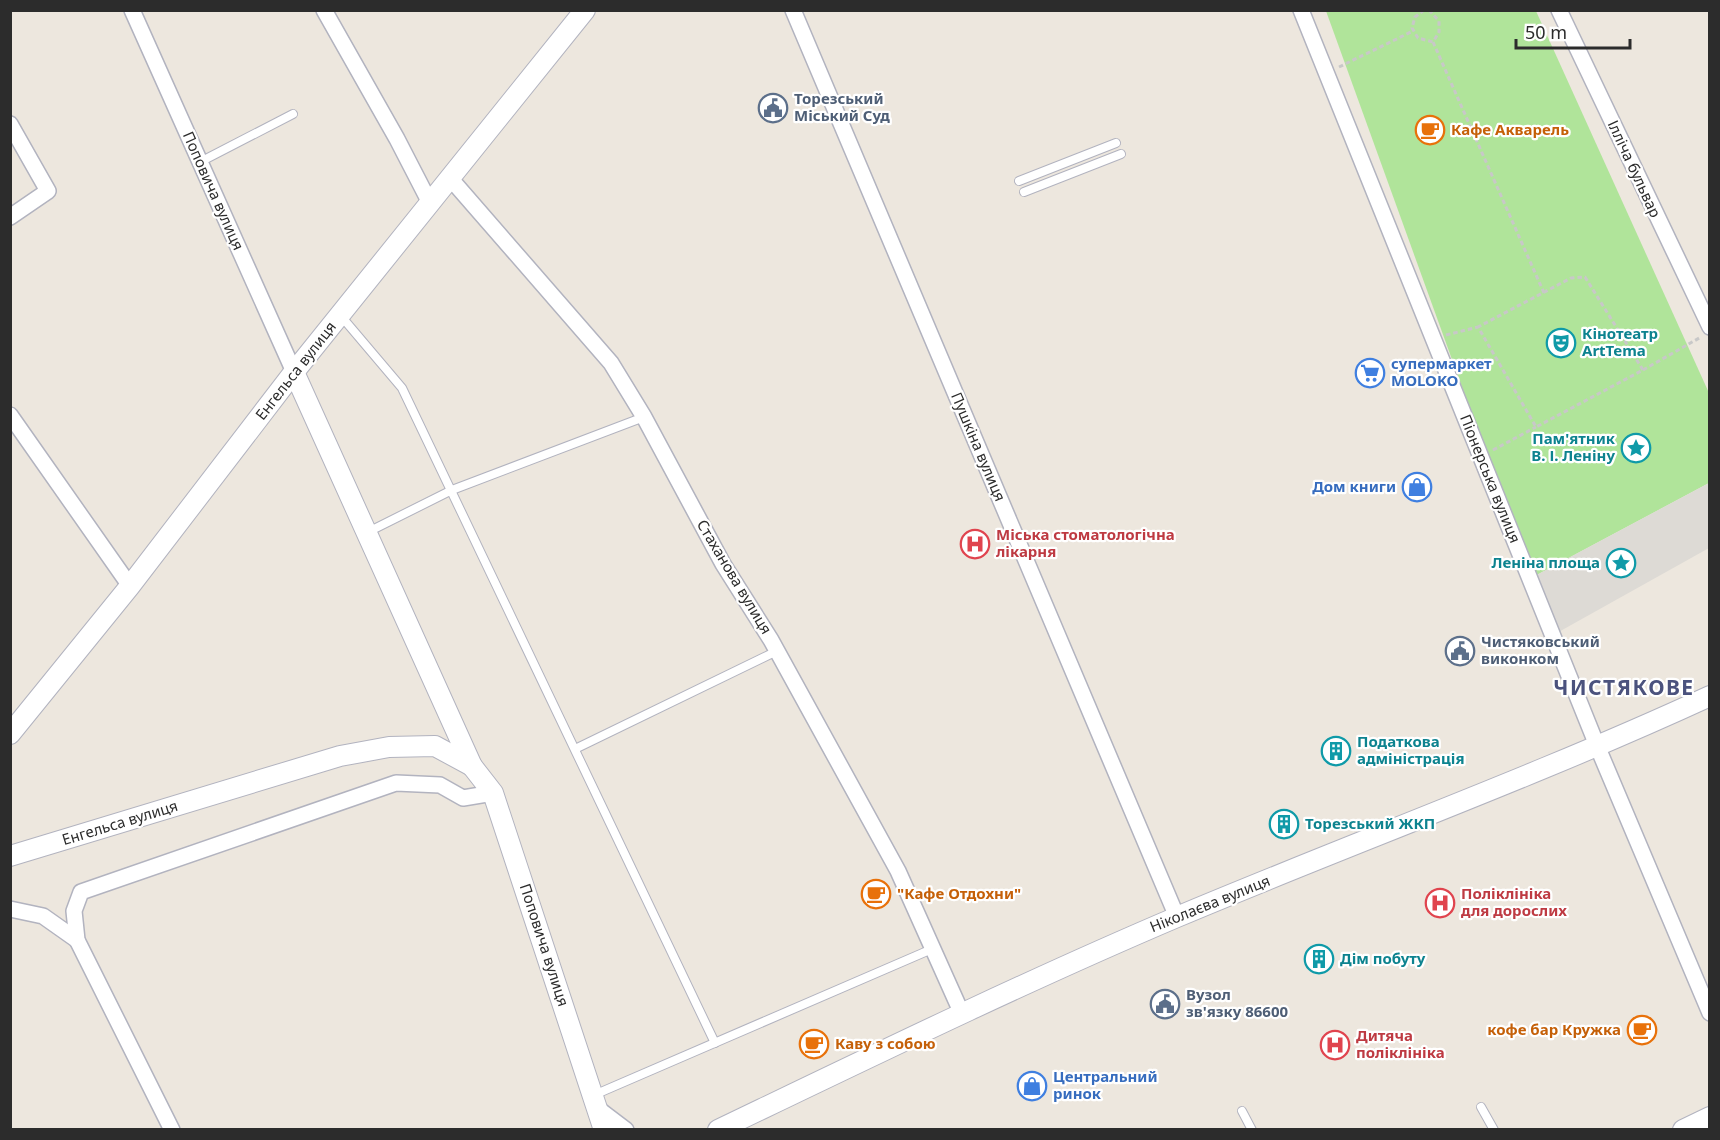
<svg xmlns="http://www.w3.org/2000/svg" width="1720" height="1140" font-family="'Noto Sans',sans-serif">
	<rect width="100%" height="100%" fill="#ede7de"/>
	<!-- green -->
	<path fill="#b0e49a" d="M 1326,11 L 1536,11 L 1709,393 L 1709,483 L 1531,578 Z"/>
	<!-- plaza -->
	<path fill="#dddad5" d="M 1709,483 L 1709,548 L 1555,634 L 1531,578 Z"/>
	<g fill="none" stroke-linecap="round" stroke-linejoin="round">
		<!-- service casing -->
		<g stroke="#b2b3bf" stroke-width="10">
			<g id="service">
				<path d="M 200,162 L 293,114"/>
				<path d="M 1019,181 L 1116,143"/>
				<path d="M 1024,192 L 1121,154"/>
				<path d="M 341,316 L 402,388 L 715,1043"/>
				<path d="M 368,532 L 452,490 L 644,417"/>
				<path d="M 575,749 L 777,651"/>
				<path d="M 594,1095 L 932,949"/>
				<path d="M 1481,1107 L 1494,1130"/>
				<path d="M 1242,1111 L 1252,1130"/>
			</g>
		</g>
		<!-- minor casing -->
		<g stroke="#b2b3bf" stroke-width="18">
			<g id="minor">
				<path d="M 132,10 L 294,372"/>
				<path d="M 324,10 L 397,139 L 430,203"/>
				<path d="M 793,10 L 1177,917"/>
				<path d="M 1301,10 L 1598,748 L 1710,1013"/>
				<path d="M 1559,10 L 1710,327"/>
				<path d="M 10,124 L 48,191 L 10,217"/>
				<path d="M 450,178 L 611,363 L 644,417 L 723,564 L 771,640 L 898,871 L 962,1014"/>
				<path d="M 10,415 L 130,586"/>
				<path d="M 10,909 L 43,916 L 77,940"/>
				<path d="M 597,1108 L 626,1130"/>
				<path d="M 172,1130 L 77,940 L 74,911 L 81,892 L 396,783 L 440,785 L 463,798 L 493,793"/>
			</g>
		</g>
		<!-- tertiary casing -->
		<g stroke="#b2b3bf" stroke-width="22">
			<g id="tertiary">
				<path d="M 294,372 L 472,766 L 493,793 L 604,1130"/>
				<path d="M 10,734 L 130,586 L 294,372 L 585,10"/>
				<path d="M 10,856 L 340,756 L 389,747 L 435,746 L 472,766"/>
				<path d="M 718,1130 C 870,1057 1022,983 1177,917 C 1355,842 1534,777 1710,696"/>
				<path d="M 1683,1130 L 1710,1117"/>
			</g>
		</g>
		<!-- path -->
		<g stroke="#c8c8c8" stroke-width="3" stroke-dasharray="4.5 3" stroke-linecap="butt">
			<path d="M 1424,10 L 1415,17 L 1412,28 L 1418,38 L 1433,42"/>
			<path d="M 1429,10 L 1439,21 L 1439,32 L 1433,42"/>
			<path d="M 1433,42 L 1544,293"/>
			<path d="M 1339,67 L 1413,31"/>
			<path d="M 1446,335 L 1478,327 L 1536,427 L 1643,370 L 1585,277 L 1571,278 L 1478,327"/>
			<path d="M 1643,370 L 1701,337"/>
			<path d="M 1493,450 L 1536,427"/>
		</g>
		<!-- service -->
		<use href="#service" stroke="#fff" stroke-width="8"/>
		<!-- minor -->
		<use href="#minor" stroke="#fff" stroke-width="15"/>
		<!-- tertiary -->
		<use href="#tertiary" stroke="#fff" stroke-width="20"/>
	</g>
	<!-- icons -->
	<defs>
		<g id="civic-ring" transform="scale(1.5)"><circle r="9.5" fill="#fff" stroke="#5c6f8a" stroke-width="1.5"/><path d="M-.6-6.5H3V-4.5H.6V-3L4-1V1h2V6H-6V1h2V-1L-.6-3ZM-1.2 2.5V6h2.4V2.5Z" fill="#5c6f8a"/></g>
		<g id="cafe-ring" transform="scale(1.5)"><circle r="9.5" fill="#fff" stroke="#e8710a" stroke-width="1.5"/><path d="M-5.5-4.5H6V0H3Q3 3.5 0 3.5H-2.5Q-5.5 3.5-5.5 0ZM3-3.2v2h1.7v-2ZM-6 4.5H4V6H-6Z" fill="#e8710a"/></g>
		<g id="theatre-ring" transform="scale(1.5)"><circle r="9.5" fill="#fff" stroke="#0f9aa8" stroke-width="1.5"/><path d="M-5-5.5Q0-4 5-5.5V0Q5 5 0 6Q-5 5-5 0ZM-3.3-2.5H-1v1.5H-3.3ZM1-2.5H3.3v1.5H1ZM-2.8 1Q0 5.5 2.8 1Z" fill="#0f9aa8"/></g>
		<g id="supermarket-ring" transform="scale(1.5)"><circle r="9.5" fill="#fff" stroke="#3f7fe0" stroke-width="1.5"/><path d="M-6-5.5h2.5l.6 2H6L4.5 2H-2.5L-4.4-4H-6ZM-1.5 3.2a1.3 1.3 0 1 0 .1 0ZM3 3.2a1.3 1.3 0 1 0 .1 0Z" fill="#3f7fe0"/></g>
		<g id="sight-ring" transform="scale(1.5)"><circle r="9.5" fill="#fff" stroke="#0f9aa8" stroke-width="1.5"/><path d="M0-6L1.8-2.2L6-1.7L2.9 1.2L3.7 5.4L0 3.3L-3.7 5.4L-2.9 1.2L-6-1.7L-1.8-2.2Z" fill="#0f9aa8"/></g>
		<g id="shop-ring" transform="scale(1.5)"><circle r="9.5" fill="#fff" stroke="#3f7fe0" stroke-width="1.5"/><path d="M-5-2.5h2.3a2.7 3.5 0 0 1 5.4 0H5L5.5 6h-11ZM-1.5-2.5h3a1.5 2.3 0 0 0-3 0Z" fill="#3f7fe0"/></g>
		<g id="hospital-ring" transform="scale(1.5)"><circle r="9.5" fill="#fff" stroke="#e0444e" stroke-width="1.5"/><path d="M-5-5h3v3.5h4V-5h3V5h-3V1.5h-4V5h-3Z" fill="#e0444e"/></g>
		<g id="building-ring" transform="scale(1.5)"><circle r="9.5" fill="#fff" stroke="#0f9aa8" stroke-width="1.5"/><path d="M-4-6H4V6H1V3H-1V6H-4ZM-2.5-4.3h1.7v1.8h-1.7ZM.8-4.3h1.7v1.8H.8ZM-2.5-1h1.7V.8h-1.7ZM.8-1h1.7V.8H.8Z" fill="#0f9aa8"/></g>
	</defs>
	<g fill-rule="evenodd">
		<use href="#civic-ring" x="773" y="108"/>
		<use href="#cafe-ring" x="1430" y="130"/>
		<use href="#theatre-ring" x="1561" y="343"/>
		<use href="#supermarket-ring" x="1370" y="373"/>
		<use href="#sight-ring" x="1636" y="448"/>
		<use href="#shop-ring" x="1417" y="487"/>
		<use href="#hospital-ring" x="975" y="544"/>
		<use href="#sight-ring" x="1621" y="563"/>
		<use href="#civic-ring" x="1460" y="651"/>
		<use href="#building-ring" x="1336" y="751"/>
		<use href="#building-ring" x="1284" y="824"/>
		<use href="#cafe-ring" x="876" y="894"/>
		<use href="#hospital-ring" x="1440" y="903"/>
		<use href="#building-ring" x="1319" y="959"/>
		<use href="#civic-ring" x="1165" y="1004"/>
		<use href="#cafe-ring" x="1642" y="1030"/>
		<use href="#cafe-ring" x="814" y="1044"/>
		<use href="#hospital-ring" x="1335" y="1045"/>
		<use href="#shop-ring" x="1032" y="1086"/>
	</g>
	<g text-anchor="middle" stroke-width="4.5" stroke-linejoin="round" paint-order="stroke">
		<!-- service labels -->
		<g font-size="15" font-weight="bold" fill="#4e5e75" stroke="#fff" text-anchor="start">
			<text x="794" y="104">Торезський<tspan x="794" dy="17">Міський Суд</tspan></text>
			<text x="1481" y="647">Чистяковський<tspan x="1481" dy="17">виконком</tspan></text>
			<text x="1186" y="1000">Вузол<tspan x="1186" dy="17">зв'язку 86600</tspan></text>
		</g>
		<!-- food labels -->
		<g font-size="15" font-weight="bold" fill="#c56008" stroke="#fff" text-anchor="start">
			<text x="1451" y="135">Кафе Акварель</text>
			<text x="897" y="899">"Кафе Отдохни"</text>
			<text x="1621" y="1035" text-anchor="end">кофе бар Кружка</text>
			<text x="835" y="1049">Каву з собою</text>
		</g>
		<!-- street labels -->
		<g font-size="15" fill="#2c2c2c" stroke="#fff">
			<text transform="translate(1634 169) rotate(65)" y="5">Ілліча бульвар</text>
			<text transform="translate(213 191) rotate(66)" y="5">Поповича вулиця</text>
			<text transform="translate(296 371) rotate(-52)" y="5">Енгельса вулиця</text>
			<text transform="translate(978 447) rotate(67)" y="5">Пушкіна вулиця</text>
			<text transform="translate(1490 479) rotate(68)" y="5">Піонерська вулиця</text>
			<text transform="translate(734 577) rotate(59)" y="5">Стаханова вулиця</text>
			<text transform="translate(120 823) rotate(-17)" y="5">Енгельса вулиця</text>
			<text transform="translate(1210 904) rotate(-22)" y="5">Ніколаєва вулиця</text>
			<text transform="translate(544 945) rotate(72)" y="5">Поповича вулиця</text>
		</g>
		<!-- culture labels -->
		<g font-size="15" font-weight="bold" fill="#0d838f" stroke="#fff" text-anchor="start">
			<text x="1582" y="339">Кінотеатр<tspan x="1582" dy="17">ArtTema</tspan></text>
			<text x="1615" y="444" text-anchor="end">Пам'ятник<tspan x="1615" dy="17">В. І. Леніну</tspan></text>
			<text x="1600" y="568" text-anchor="end">Леніна площа</text>
			<text x="1357" y="747">Податкова<tspan x="1357" dy="17">адміністрація</tspan></text>
			<text x="1305" y="829">Торезський ЖКП</text>
			<text x="1340" y="964">Дім побуту</text>
		</g>
		<!-- shop labels -->
		<g font-size="15" font-weight="bold" fill="#366cbe" stroke="#fff" text-anchor="start">
			<text x="1391" y="369">супермаркет<tspan x="1391" dy="17">MOLOKO</tspan></text>
			<text x="1396" y="492" text-anchor="end">Дом книги</text>
			<text x="1053" y="1082">Центральний<tspan x="1053" dy="17">ринок</tspan></text>
		</g>
		<!-- health labels -->
		<g font-size="15" font-weight="bold" fill="#be3a42" stroke="#fff" text-anchor="start">
			<text x="996" y="540">Міська стоматологічна<tspan x="996" dy="17">лікарня</tspan></text>
			<text x="1461" y="899">Поліклініка<tspan x="1461" dy="17">для дорослих</tspan></text>
			<text x="1356" y="1041">Дитяча<tspan x="1356" dy="17">поліклініка</tspan></text>
		</g>
		<!-- district labels -->
		<g font-size="21" font-weight="bold" letter-spacing="1.5" fill="#4b527d" stroke="#fff">
			<text x="1624" y="695">ЧИСТЯКОВЕ</text>
		</g>
	</g>
	<!-- border -->
	<rect width="1720" height="1140" fill="none" stroke="#2c2c2c" stroke-width="24"/>
	<!-- scale -->
	<path d="M1516 39v9h114v-9" fill="none" stroke="#2c2c2c" stroke-width="3"/>
	<text x="1525" y="39" font-size="18" fill="#2c2c2c" stroke="#ffffff" stroke-width="4.5" paint-order="stroke">50 m</text>
</svg>
